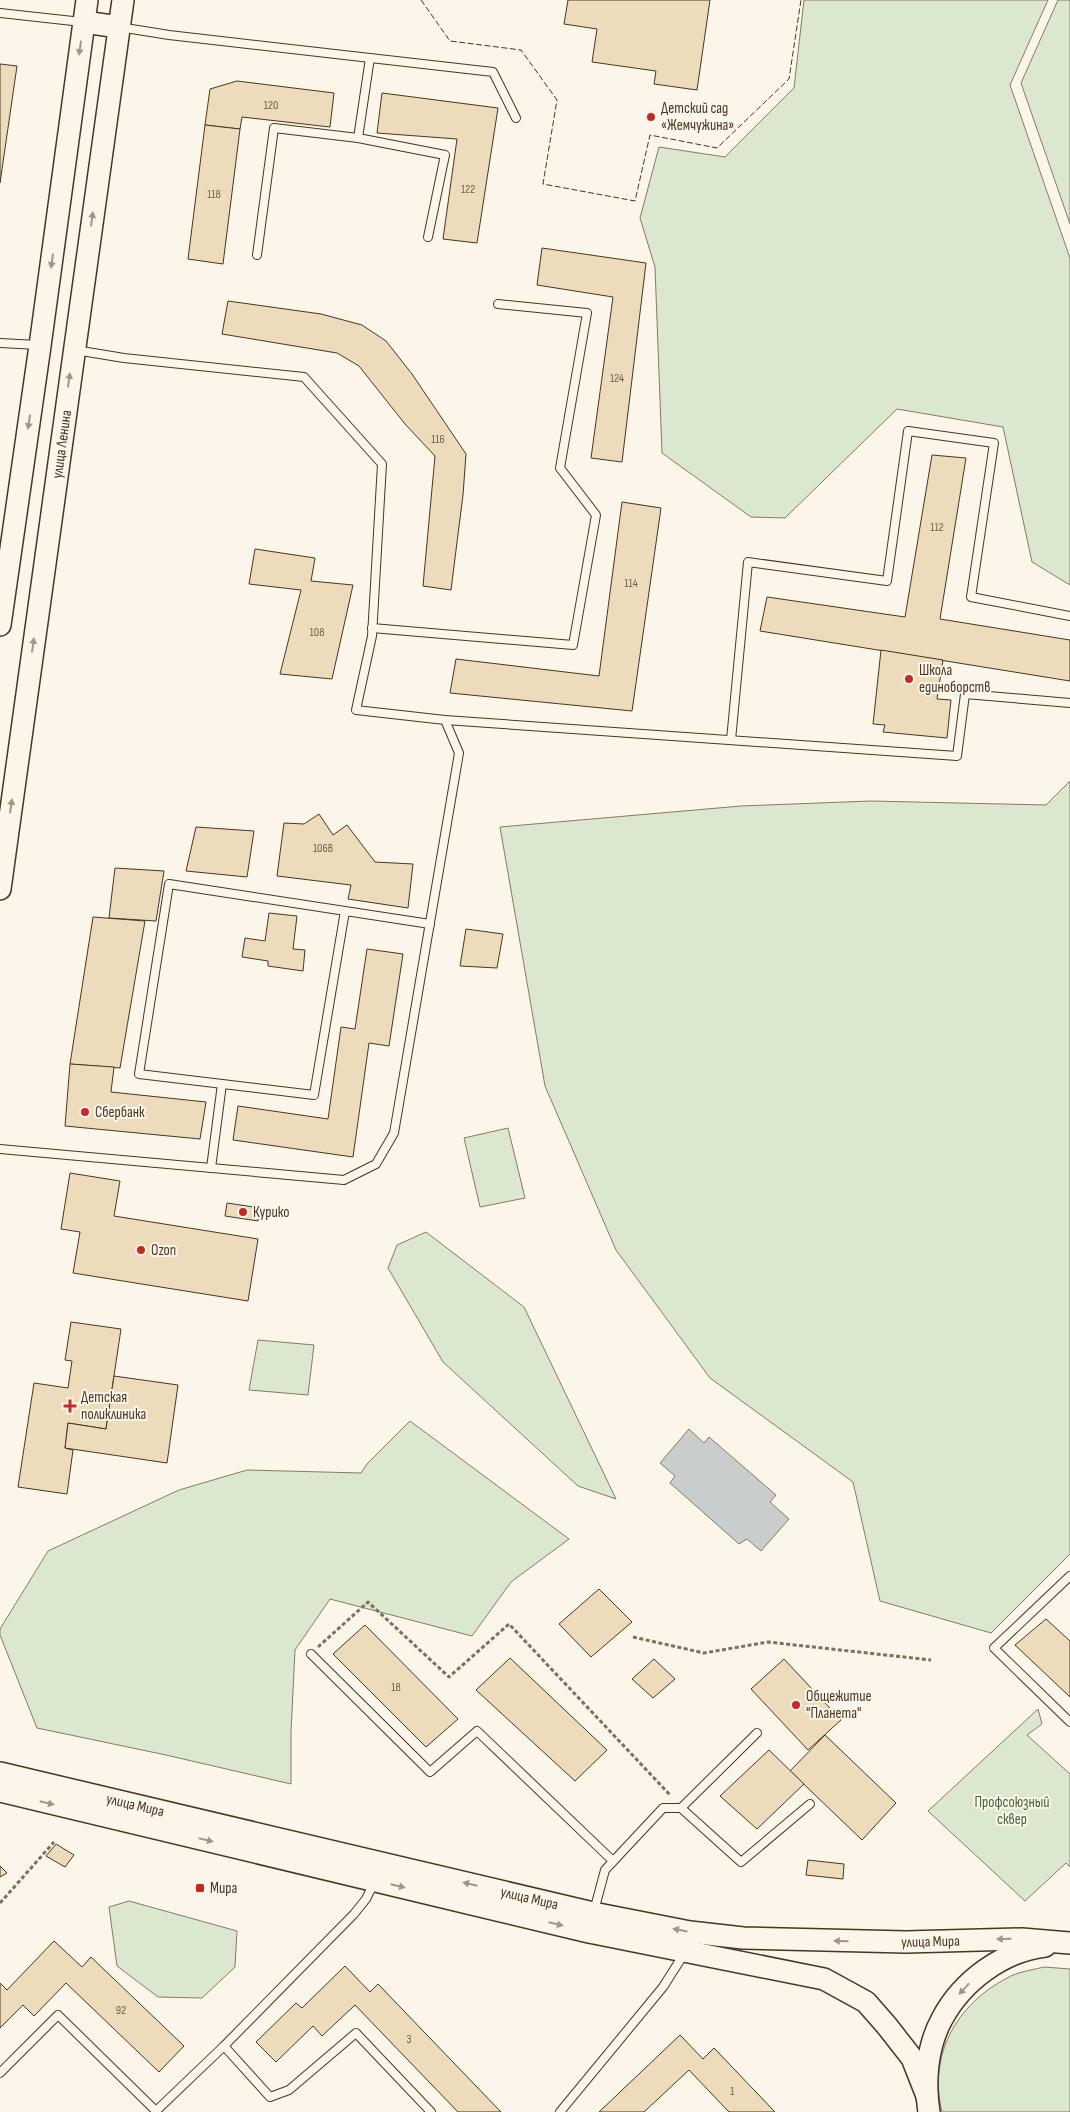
<svg xmlns="http://www.w3.org/2000/svg" width="1070" height="2112" font-family="'Sofia Sans Condensed',sans-serif">
	<rect width="100%" height="100%" fill="#fbf6e9"/>
	<!-- green -->
	<g fill="#dce7d0" stroke="#887966">
		<path d="M 804,0 L 1048,0 L 1010,85 L 1070,258 L 1070,585 L 1032,562 L 1003,427 L 897,409 L 785,518 L 751,517 L 662,453 L 655,267 L 640,218 L 659,147 L 725,157 L 794,88 Z"/>
		<path d="M 1058,0 L 1070,0 L 1070,224 L 1021,83 Z"/>
		<path d="M 1070,781 L 1070,1554 L 991,1633 L 880,1601 L 853,1482 L 710,1378 L 616,1250 L 545,1086 L 500,827 L 741,806 L 871,801 L 1046,805 Z"/>
		<path d="M 508,1128 L 525,1198 L 480,1207 L 464,1138 Z"/>
		<path d="M 426,1232 L 524,1307 L 616,1499 L 578,1486 L 443,1362 L 388,1268 L 397,1245 Z"/>
		<path d="M 258,1340 L 314,1345 L 308,1395 L 249,1390 Z"/>
		<path d="M 410,1421 L 569,1539 L 511,1582 L 472,1636 L 330,1599 L 295,1650 L 291,1732 L 291,1784 L 166,1755 L 37,1728 L 0,1635 L 0,1629 L 48,1551 L 179,1490 L 247,1470 L 361,1473 L 367,1464 Z"/>
		<path d="M 1038,1709 L 1042,1724 L 1027,1735 L 1070,1774 L 1070,1867 L 1066,1863 L 1025,1901 L 928,1811 Z"/>
		<path d="M 129,1901 L 237,1931 L 235,1967 L 202,1998 L 158,1997 L 117,1966 L 109,1907 Z"/>
		<path d="M 1044,1967 L 1070,1969 L 1070,2112 L 942,2112 C 928,2055 956,2005 1007,1978 C 1017,1972 1032,1970 1044,1967 Z"/>
	</g>
	<!-- water -->
	<path fill="#c9cecd" stroke="#887966" d="M 689,1429 L 704,1443 L 709,1437 L 776,1495 L 770,1502 L 789,1519 L 761,1551 L 747,1539 L 739,1544 L 670,1483 L 675,1476 L 660,1463 Z"/>
	<!-- building -->
	<g fill="#ecdcbc" stroke="#4a3520">
		<path d="M 568,0 L 710,0 L 697,90 L 654,84 L 656,71 L 592,62 L 597,29 L 564,24 Z"/>
		<path d="M 0,64 L 17,66 L 0,183 Z"/>
		<path d="M 237,81 L 334,93 L 330,127 L 242,117 L 240,129 L 205,125 L 210,89 Z"/>
		<path d="M 382,93 L 498,108 L 477,243 L 443,239 L 457,139 L 377,133 Z"/>
		<path d="M 205,125 L 240,129 L 223,264 L 188,259 Z"/>
		<path d="M 542,248 L 646,263 L 622,462 L 591,458 L 613,297 L 537,285 Z"/>
		<path d="M 228,301 L 321,314 L 362,325 L 386,341 L 412,374 L 466,454 L 463,495 L 451,590 L 423,586 L 435,456 L 405,424 L 359,366 L 337,353 L 222,334 Z"/>
		<path d="M 932,455 L 966,458 L 940,619 L 1070,640 L 1070,681 L 760,631 L 767,597 L 905,617 Z"/>
		<path d="M 622,502 L 661,508 L 632,711 L 450,693 L 456,659 L 599,676 Z"/>
		<path d="M 255,549 L 315,558 L 311,581 L 353,585 L 332,679 L 280,674 L 301,590 L 249,584 Z"/>
		<path d="M 881,650 L 943,660 L 937,699 L 951,700 L 947,738 L 883,732 L 885,725 L 873,724 Z"/>
		<path d="M 319,814 L 333,835 L 347,825 L 375,862 L 413,864 L 408,908 L 348,899 L 351,885 L 277,876 L 284,823 L 304,824 Z"/>
		<path d="M 196,827 L 254,831 L 247,877 L 186,871 Z"/>
		<path d="M 115,868 L 164,871 L 156,921 L 109,918 Z"/>
		<path d="M 269,913 L 297,916 L 293,949 L 305,950 L 303,971 L 268,966 L 268,961 L 242,957 L 245,938 L 265,941 Z"/>
		<path d="M 93,917 L 145,921 L 120,1068 L 70,1064 Z"/>
		<path d="M 466,929 L 503,934 L 497,968 L 460,966 Z"/>
		<path d="M 367,949 L 403,954 L 389,1046 L 369,1043 L 353,1157 L 233,1140 L 238,1106 L 328,1119 L 341,1027 L 355,1029 Z"/>
		<path d="M 70,1064 L 114,1067 L 111,1092 L 206,1102 L 200,1139 L 65,1126 Z"/>
		<path d="M 70,1173 L 120,1181 L 114,1216 L 258,1239 L 248,1301 L 73,1273 L 80,1232 L 61,1229 Z"/>
		<path d="M 227,1203 L 260,1208 L 258,1221 L 225,1216 Z"/>
		<path d="M 71,1322 L 121,1329 L 106,1429 L 68,1423 L 65,1448 L 73,1450 L 67,1494 L 18,1487 L 34,1383 L 68,1388 L 72,1361 L 65,1360 Z"/>
		<path d="M 114,1376 L 178,1385 L 167,1463 L 65,1448 L 68,1423 L 106,1429 Z"/>
		<path d="M 599,1589 L 632,1622 L 591,1657 L 559,1624 Z"/>
		<path d="M 1046,1619 L 1070,1641 L 1070,1697 L 1015,1645 Z"/>
		<path d="M 365,1625 L 458,1719 L 426,1747 L 333,1654 Z"/>
		<path d="M 510,1658 L 607,1750 L 575,1781 L 476,1690 Z"/>
		<path d="M 654,1659 L 675,1679 L 653,1698 L 632,1679 Z"/>
		<path d="M 784,1659 L 841,1720 L 808,1750 L 751,1689 Z"/>
		<path d="M 825,1735 L 896,1803 L 862,1840 L 790,1771 Z"/>
		<path d="M 769,1750 L 804,1784 L 757,1829 L 720,1796 Z"/>
		<path d="M 56,1844 L 74,1855 L 65,1867 L 46,1856 Z"/>
		<path d="M 808,1860 L 844,1864 L 843,1879 L 806,1875 Z"/>
		<path d="M 0,1866 L 7,1873 L 0,1877 Z"/>
		<path d="M 54,1941 L 82,1967 L 91,1957 L 184,2046 L 159,2072 L 66,1983 L 34,2016 L 23,2005 L 0,2028 L 0,1983 L 7,1990 Z"/>
		<path d="M 345,1966 L 370,1992 L 378,1984 L 501,2112 L 458,2112 L 355,2005 L 322,2036 L 313,2026 L 276,2062 L 256,2042 L 296,2003 L 302,2008 Z"/>
		<path d="M 680,2035 L 703,2059 L 714,2048 L 775,2112 L 729,2112 L 689,2070 L 644,2112 L 599,2112 Z"/>
	</g>
	<g fill="none" stroke-linecap="round" stroke-linejoin="round">
		<!-- service casing -->
		<g stroke="#4a3520" stroke-width="10">
			<g id="service">
				<path d="M 0,13 L 82,22"/>
				<path d="M 119,27 L 169,35 L 493,72 L 516,118"/>
				<path d="M 370,58 L 358,138 L 445,155 L 428,237"/>
				<path d="M 257,255 L 274,128 L 358,138"/>
				<path d="M 0,343 L 38,345"/>
				<path d="M 372,628 L 573,645 L 596,515 L 560,468 L 587,313 L 498,304"/>
				<path d="M 445,720 L 957,756 L 965,694 L 1070,703"/>
				<path d="M 731,740 L 748,562 L 887,581 L 908,431 L 994,443 L 971,597 L 1070,616"/>
				<path d="M 345,911 L 314,1095 L 139,1074 L 169,884 L 430,924"/>
				<path d="M 0,1149 L 344,1180 L 376,1164 L 394,1133 L 459,753 L 445,720 L 356,710 L 372,636 L 382,464 L 304,377 L 124,358 L 75,350"/>
				<path d="M 211,1168 L 222,1084"/>
				<path d="M 1070,1576 L 994,1648 L 1070,1722"/>
				<path d="M 311,1654 L 430,1772 L 477,1731 L 613,1861"/>
				<path d="M 681,1808 L 741,1862 L 810,1804"/>
				<path d="M 375,1881 L 366,1899 L 354,1914 L 224,2046 L 270,2097 L 289,2090 L 356,2033 L 431,2112"/>
				<path d="M 594,1911 L 605,1870 L 663,1808 L 681,1808 L 757,1733"/>
				<path d="M 0,2073 L 58,2015 L 156,2111 L 224,2046"/>
				<path d="M 560,2112 L 663,1987 L 684,1954"/>
			</g>
		</g>
		<!-- secondary casing -->
		<g stroke="#4a3520" stroke-width="24">
			<g id="secondary">
				<path d="M 84,22 L 119,27"/>
				<path d="M 0,625 L 40,346 L 87,0"/>
				<path id="s1" d="M 0,889 L 123,0"/>
				<path id="s2" d="M 0,1773 L 593,1913 L 690,1932 L 743,1938 L 906,1942 L 1022,1939 L 1070,1943"/>
				<path d="M 0,1791 L 589,1932 L 824,1979 L 866,2002 L 887,2026 L 912,2058 L 927,2096"/>
				<path d="M 929,2112 C 924,2082 927,2046 942,2019 C 962,1981 1003,1951 1045,1946"/>
			</g>
		</g>
		<!-- path -->
		<g stroke="#7f6f5c" stroke-width="3" stroke-dasharray="4 2.5" stroke-linecap="butt">
			<path d="M 633,1637 L 704,1653 L 768,1642 L 931,1660"/>
			<path d="M 318,1647 L 368,1602 L 449,1677 L 509,1624 L 671,1796"/>
			<path d="M 0,1903 L 54,1842"/>
		</g>
		<!-- service -->
		<use href="#service" stroke="#fbf6e9" stroke-width="8"/>
		<!-- secondary -->
		<use href="#secondary" stroke="#fbf6e9" stroke-width="21"/>
		<!-- fence -->
		<path stroke="#4a3520" stroke-width="1" stroke-dasharray="6 2.5" stroke-linecap="butt" d="M 421,0 L 450,41 L 521,50 L 557,100 L 543,184 L 635,201 L 650,135 L 717,148 L 789,79 L 801,0"/>
	</g>
	<!-- one-way arrows -->
	<defs><path id="oneway-solid" d="M-6-.8H1V-3.2L6.5 0L1 3.2V.8H-6Z" transform="scale(1.25)"/></defs>
	<g fill="#a29684">
		<use href="#oneway-solid" transform="translate(80 48) rotate(98)"/>
		<use href="#oneway-solid" transform="translate(92 219) rotate(-82)"/>
		<use href="#oneway-solid" transform="translate(52 261) rotate(98)"/>
		<use href="#oneway-solid" transform="translate(69 380) rotate(-82)"/>
		<use href="#oneway-solid" transform="translate(29 422) rotate(98)"/>
		<use href="#oneway-solid" transform="translate(33 645) rotate(-82)"/>
		<use href="#oneway-solid" transform="translate(11 806) rotate(-82)"/>
		<use href="#oneway-solid" transform="translate(47 1803) rotate(13)"/>
		<use href="#oneway-solid" transform="translate(206 1840) rotate(13)"/>
		<use href="#oneway-solid" transform="translate(470 1884) rotate(-167)"/>
		<use href="#oneway-solid" transform="translate(398 1886) rotate(13)"/>
		<use href="#oneway-solid" transform="translate(556 1924) rotate(13)"/>
		<use href="#oneway-solid" transform="translate(680 1930) rotate(-169)"/>
		<use href="#oneway-solid" transform="translate(1004 1939) rotate(179)"/>
		<use href="#oneway-solid" transform="translate(841 1941) rotate(-179)"/>
		<use href="#oneway-solid" transform="translate(964 1989) rotate(132)"/>
	</g>
	<!-- markers -->
	<g fill="#c62828" stroke="#fbf6e9" stroke-width="2">
		<circle cx="651" cy="117" r="5"/>
		<circle cx="909" cy="679" r="5"/>
		<circle cx="85" cy="1112" r="5"/>
		<circle cx="243" cy="1212" r="5"/>
		<circle cx="141" cy="1250" r="5"/>
		<path d="M67.5 1398.5h5v5h5v5h-5v5h-5v-5h-5v-5h5z"/>
		<circle cx="796" cy="1705" r="5"/>
		<rect x="195" y="1883" width="10" height="10" rx="2.5"/>
	</g>
	<g text-anchor="middle" stroke-width="4" stroke-linejoin="round" paint-order="stroke">
		<!-- number labels -->
		<g font-size="12" fill="#725f47">
			<text x="271" y="109">120</text>
			<text x="468" y="193">122</text>
			<text x="214" y="198">118</text>
			<text x="617" y="382">124</text>
			<text x="438" y="443">116</text>
			<text x="937" y="531">112</text>
			<text x="631" y="587">114</text>
			<text x="317" y="636">108</text>
			<text x="323" y="852">106В</text>
			<text x="396" y="1691">18</text>
			<text x="121" y="2014">92</text>
			<text x="409" y="2043">3</text>
			<text x="732" y="2095">1</text>
		</g>
		<!-- poi labels -->
		<g font-size="15" fill="#4a3520" stroke="#fbf6e9" text-anchor="start">
			<text x="661" y="113">Детский сад<tspan x="661" dy="17">«Жемчужина»</tspan></text>
			<text x="919" y="675">Школа<tspan x="919" dy="17">единоборств</tspan></text>
			<text x="95" y="1117">Сбербанк</text>
			<text x="253" y="1217">Курико</text>
			<text x="151" y="1255">Ozon</text>
			<text x="81" y="1402">Детская<tspan x="81" dy="17">поликлиника</tspan></text>
			<text x="806" y="1701">Общежитие<tspan x="806" dy="17">"Планета"</tspan></text>
			<text x="210" y="1893">Мира</text>
		</g>
		<!-- street labels -->
		<g font-size="15" fill="#4a3520" stroke="#fbf6e9">
			<text dy="5" stroke="none"><textPath href="#s1" startOffset="449">улица Ленина</textPath></text>
			<text dy="5" stroke="none"><textPath href="#s2" startOffset="139">улица Мира</textPath></text>
			<text dy="5" stroke="none"><textPath href="#s2" startOffset="544">улица Мира</textPath></text>
			<text dy="5" stroke="none"><textPath href="#s2" startOffset="949">улица Мира</textPath></text>
		</g>
		<!-- park labels -->
		<g font-size="15" fill="#436837" stroke="#fbf6e9">
			<text x="1012" y="1807">Профсоюзный<tspan x="1012" dy="17">сквер</tspan></text>
		</g>
	</g>
</svg>
